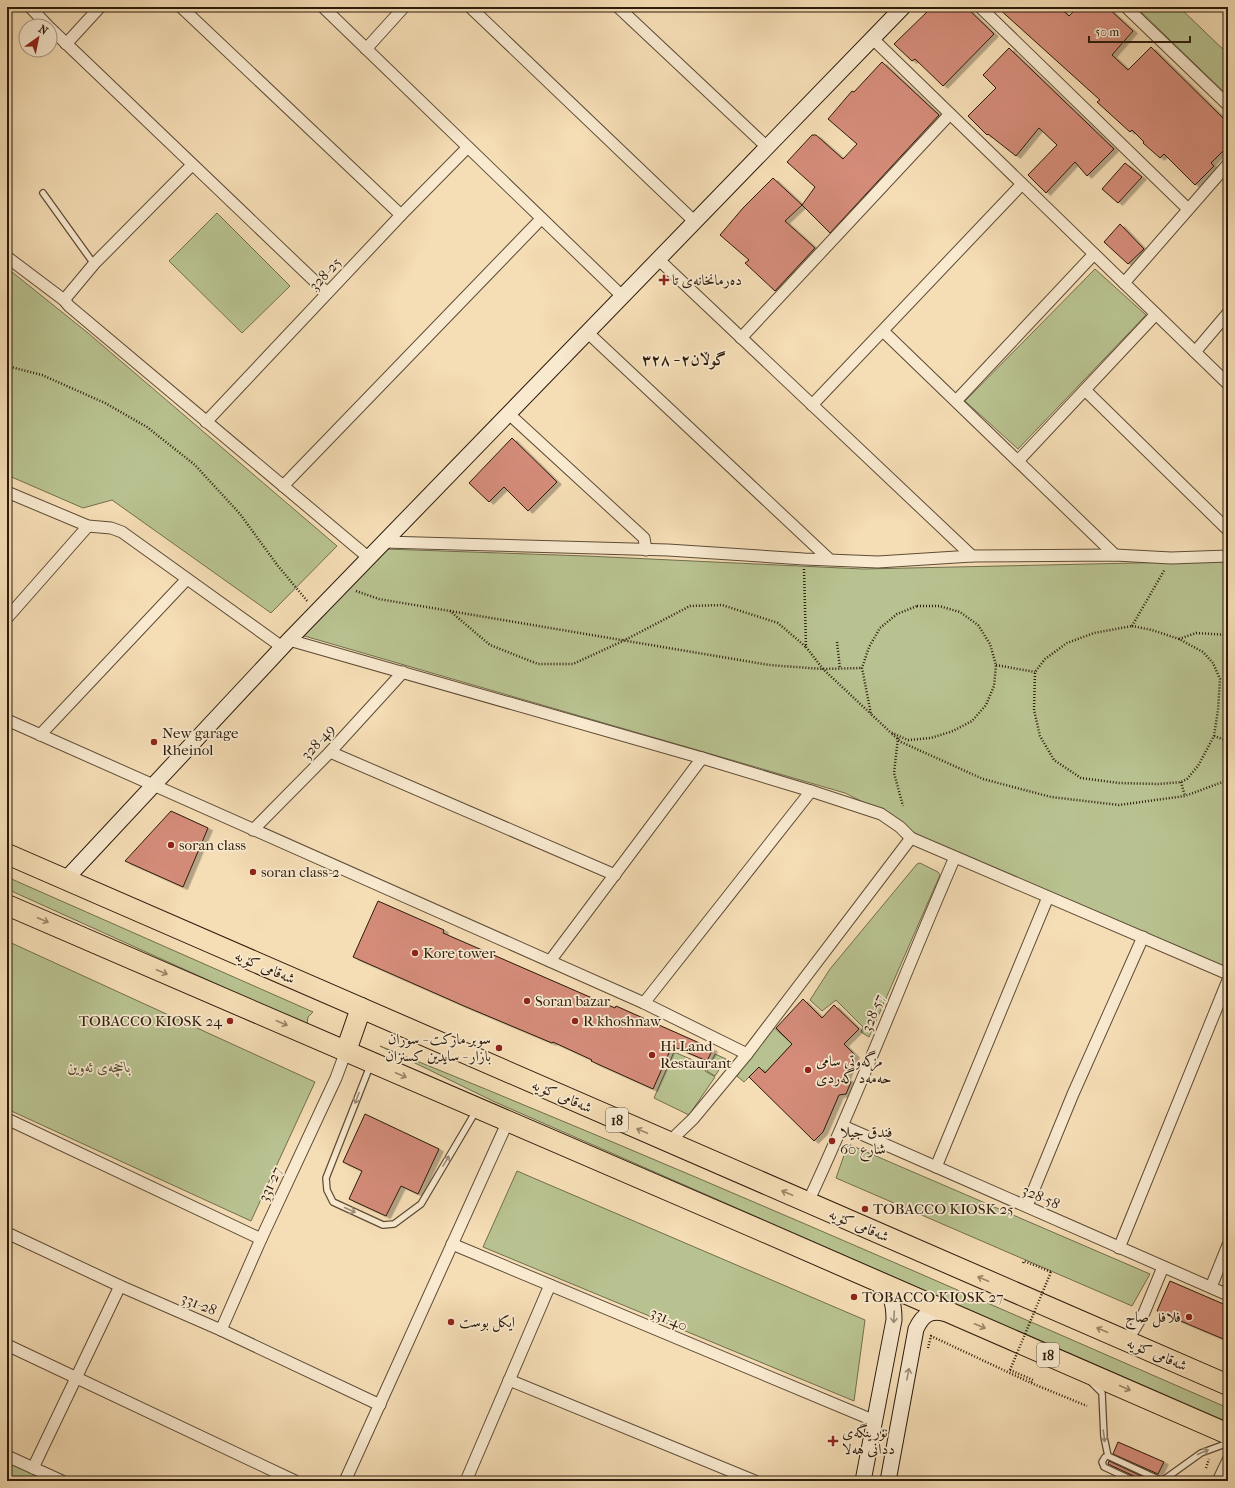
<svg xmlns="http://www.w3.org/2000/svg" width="1235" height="1488" font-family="'IM FELL French Canon',Amiri,serif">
	<defs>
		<filter id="shadow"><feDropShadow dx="4.5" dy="2.5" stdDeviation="0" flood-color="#0004"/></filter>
	</defs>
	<rect width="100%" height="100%" fill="#f5ddb5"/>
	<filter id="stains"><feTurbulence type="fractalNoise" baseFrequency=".005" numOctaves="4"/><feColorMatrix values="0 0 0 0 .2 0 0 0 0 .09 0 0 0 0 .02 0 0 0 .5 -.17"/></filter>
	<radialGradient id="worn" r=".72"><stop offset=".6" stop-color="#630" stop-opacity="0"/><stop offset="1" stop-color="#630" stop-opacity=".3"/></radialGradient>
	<!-- green -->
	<g fill="#b8c290" stroke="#726e4e">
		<path d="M 1136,7 L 1179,7 L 1228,54 L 1228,96 Z"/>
		<path d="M 217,213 L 290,286 L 242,333 L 169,261 Z"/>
		<path d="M 7,268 L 88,333 L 337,546 L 271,613 L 112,500 L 83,508 L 7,475 Z"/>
		<path d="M 1095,269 L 1146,315 L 1018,449 L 965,401 Z"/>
		<path d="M 385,549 L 586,556 L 863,569 L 1228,561 L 1228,969 L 907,837 L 901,821 L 845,793 L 301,635 Z"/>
		<path d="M 920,863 L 938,872 L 940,875 L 869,1037 L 861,1032 L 863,1027 L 836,1000 L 822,1011 L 810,1000 L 830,969 L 917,864 Z"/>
		<path d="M 7,877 L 313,1012 L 308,1017 L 307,1025 L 7,889 Z"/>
		<path d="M 7,941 L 315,1082 L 251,1221 L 7,1109 Z"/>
		<path d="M 769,1023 L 792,1044 L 765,1073 L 759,1067 L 744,1082 L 737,1076 Z"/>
		<path d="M 380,1046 C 665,1161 946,1285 1228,1408 L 1228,1422 L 910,1284 L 495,1102 Z"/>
		<path d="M 674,1052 L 707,1066 L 705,1071 L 715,1077 L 689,1115 L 654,1098 Z"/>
		<path d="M 715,1054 L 726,1059 L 715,1076 L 707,1071 Z"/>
		<path d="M 848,1144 L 1150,1274 L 1132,1306 L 836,1178 Z"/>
		<path d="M 517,1171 L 865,1320 L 854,1401 L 483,1247 Z"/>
		<path d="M 7,1461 L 44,1478 L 43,1481 L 7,1481 Z"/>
	</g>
	<!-- building -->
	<g fill="#d48c79" stroke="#2c1b0b" filter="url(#shadow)">
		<path d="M 932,7 L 966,7 L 994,34 L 943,86 L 915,59 L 912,61 L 894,44 Z"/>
		<path d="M 997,7 L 1059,7 L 1069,16 L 1078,7 L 1107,7 L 1133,31 L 1112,55 L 1128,70 L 1151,47 L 1228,123 L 1228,146 L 1211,163 L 1214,166 L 1195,185 L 1164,154 L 1160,158 L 1143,143 L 1144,142 L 1132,130 L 1130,132 L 1097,102 L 1100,100 Z"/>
		<path d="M 1009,48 L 1114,149 L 1087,176 L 1075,162 L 1046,193 L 1028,175 L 1057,145 L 1039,128 L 1016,156 L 988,134 L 987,135 L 968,116 L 996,88 L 983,75 Z"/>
		<path d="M 882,62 L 939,115 L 830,233 L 802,205 L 815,187 L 787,162 L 812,135 L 816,135 L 843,159 L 857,144 L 828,119 L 852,91 L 854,92 Z"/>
		<path d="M 1125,163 L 1142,177 L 1118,203 L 1102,189 Z"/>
		<path d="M 773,178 L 802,205 L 785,221 L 815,248 L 775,291 L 745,263 L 749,260 L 720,235 L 743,208 Z"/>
		<path d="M 1120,224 L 1144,249 L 1128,264 L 1104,242 Z"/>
		<path d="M 512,438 L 557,482 L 528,511 L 504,487 L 489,502 L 469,483 Z"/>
		<path d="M 171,811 L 208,828 L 183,887 L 125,861 Z"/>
		<path d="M 378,901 L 444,930 L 443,933 L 615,1008 L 616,1006 L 713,1049 L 707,1061 L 672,1046 L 653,1089 L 591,1061 L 592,1060 L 553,1042 L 552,1043 L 464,1006 L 353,957 Z"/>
		<path d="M 803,999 L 822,1018 L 834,1005 L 859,1029 L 844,1044 L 855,1055 L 846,1077 L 851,1082 L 846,1094 L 839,1095 L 823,1132 L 814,1141 L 749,1077 L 759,1067 L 765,1073 L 792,1044 L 776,1028 Z"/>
		<path d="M 365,1114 L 439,1149 L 418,1194 L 401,1186 L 386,1216 L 349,1199 L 362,1171 L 343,1162 Z"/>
		<path d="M 1170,1281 L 1228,1306 L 1228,1341 L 1157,1311 Z"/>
		<path d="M 1118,1442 L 1164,1462 L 1158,1474 L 1113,1454 Z"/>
		<path d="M 1109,1461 L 1152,1481 L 1138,1481 L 1136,1477 L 1108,1464 Z"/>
	</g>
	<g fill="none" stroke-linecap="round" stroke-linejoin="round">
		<!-- lane casing -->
		<g stroke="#5e4c36" stroke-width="8">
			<g id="lane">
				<path d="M 43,193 L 94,264"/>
				<path d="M 370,1066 L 326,1178 L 327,1190 L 333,1202 L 383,1225 L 394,1224 L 421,1204 L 476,1111"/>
				<path d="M 1092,1383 L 1102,1393 L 1104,1437 L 1108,1456 L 1162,1481 L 1201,1453 L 1228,1443"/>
				<path d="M 1108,1456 L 1105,1457 L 1102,1462 L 1104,1467 L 1134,1481"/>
			</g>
		</g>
		<!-- street casing -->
		<g stroke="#5e4c36" stroke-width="13">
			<g id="street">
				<path d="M 30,7 L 48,26"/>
				<path d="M 181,7 L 401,215"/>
				<path d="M 323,7 L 622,296"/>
				<path d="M 470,7 L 695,222"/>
				<path d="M 618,7 L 767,147"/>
				<path d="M 980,7 L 1188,209"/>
				<path d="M 1126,7 L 1228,105"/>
				<path d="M 50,28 L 327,293"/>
				<path d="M 873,39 L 1228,384"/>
				<path d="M 66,44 L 100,7"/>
				<path d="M 366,49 L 404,7"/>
				<path d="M 7,257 L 64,300 L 69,306 L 369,558"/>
				<path d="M 658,259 L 972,556"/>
				<path d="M 1124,283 L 1228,164"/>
				<path d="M 64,300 L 94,264 L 192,165"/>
				<path d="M 883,331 L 1115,555"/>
				<path d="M 587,332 L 829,559"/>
				<path d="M 741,338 L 950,114"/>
				<path d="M 1195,352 L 1228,313"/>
				<path d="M 1085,390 L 1228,530"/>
				<path d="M 956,401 L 1094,254"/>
				<path d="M 812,405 L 1022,184"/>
				<path d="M 509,414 L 644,538 L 646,550"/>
				<path d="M 206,422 L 401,215 L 467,148"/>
				<path d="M 1018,461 L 1156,314"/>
				<path d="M 283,486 L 541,219"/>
				<path d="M 7,492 L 88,526 L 111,528 L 122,532 L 282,647"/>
				<path d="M 384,542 L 668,550 L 804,559 L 878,562 L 972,556 L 1115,555 L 1171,558 L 1228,556"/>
				<path d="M 7,618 L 88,526"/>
				<path d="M 289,640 L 702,758 L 811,791 L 881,814 L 900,827 L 911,838 L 1228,974"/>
				<path d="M 7,720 L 644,1003 L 747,1054"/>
				<path d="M 40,735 L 187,579"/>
				<path d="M 330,752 L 615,875"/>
				<path d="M 253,830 L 330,752 L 403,672"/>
				<path d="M 550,961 L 702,758"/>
				<path d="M 644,1003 L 811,791"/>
				<path d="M 7,1119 L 261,1239"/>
				<path d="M 843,1126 L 1228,1295"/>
				<path d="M 669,1142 L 693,1119 L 747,1054 L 911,838"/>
				<path d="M 936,1167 L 1048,897"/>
				<path d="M 808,1202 C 861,1089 905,972 955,857"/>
				<path d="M 1027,1206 L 1073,1094 L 1143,937"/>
				<path d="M 7,1233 L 120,1286 L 221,1330 L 380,1405"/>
				<path d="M 452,1244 L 875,1421"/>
				<path d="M 1119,1248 L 1228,980"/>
				<path d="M 1211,1287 L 1228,1245"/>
				<path d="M 221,1330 L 261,1239 L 336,1078 L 346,1051"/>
				<path d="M 1127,1341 L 1144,1313 L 1163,1267"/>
				<path d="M 7,1345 L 295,1481"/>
				<path d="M 509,1380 L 755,1481"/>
				<path d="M 7,1456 L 62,1481"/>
				<path d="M 33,1468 L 120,1286"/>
				<path d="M 345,1481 L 508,1121"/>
				<path d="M 466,1481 L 550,1285"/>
				<path d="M 1218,1481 L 1228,1460"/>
			</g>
		</g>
		<!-- secondary casing -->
		<g stroke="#2c1b0b" stroke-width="17">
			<g id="secondary">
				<path d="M 65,880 L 289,640 L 903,7"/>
				<path d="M 863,1481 L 894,1320 C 894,1304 892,1292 878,1284"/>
				<path d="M 888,1481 L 916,1329 C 923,1314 931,1309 948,1314"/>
			</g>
		</g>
		<!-- highway casing -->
		<g stroke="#2c1b0b" stroke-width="22">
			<g id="highway">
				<path d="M 7,854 L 1228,1385"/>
				<path d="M 7,905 L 760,1230 L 1228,1434"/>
				<path d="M 346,1051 L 361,1008"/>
			</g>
		</g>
		<!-- path -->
		<g stroke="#2c1b0b" stroke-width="2.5" stroke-dasharray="1 2" stroke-linecap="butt">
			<path d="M 7,366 L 42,375 L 105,403 L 147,427 L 195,465 L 240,514 L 278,566 L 308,602"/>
			<path d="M 804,569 L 806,647 L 823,669 L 871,714"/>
			<path d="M 356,591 L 379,599 L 450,611 L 490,645 L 538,664 L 573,664 L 625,640 L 690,606 L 722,605 L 778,623 L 806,647"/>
			<path d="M 917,606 L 939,606 L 960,612 L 978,625 L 990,644 L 996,665 L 994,686 L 986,705 L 972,721 L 953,731 L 931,738 L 908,740 L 890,732 L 871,714 L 862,668 L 869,647 L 880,628 L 897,614 Z"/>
			<path d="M 450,611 L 769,665 L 823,669 L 862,668"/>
			<path d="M 1132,626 L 1152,630 L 1179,639 L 1203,652 L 1213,663 L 1220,679 L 1218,710 L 1214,736 L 1198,766 L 1187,779 L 1181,782 L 1158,784 L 1119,783 L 1081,778 L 1054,760 L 1040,736 L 1034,710 L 1035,672 L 1045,659 L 1067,643 L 1094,633 Z"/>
			<path d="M 1132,626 L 1165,569"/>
			<path d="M 1179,639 L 1196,633 L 1228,635"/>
			<path d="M 837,642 L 840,669"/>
			<path d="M 996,665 L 1035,672"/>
			<path d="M 892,734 L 901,742 L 983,779 L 1051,797 L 1119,805 L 1185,796 L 1228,780"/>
			<path d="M 1214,736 L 1228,741"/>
			<path d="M 898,738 L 894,773 L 903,806"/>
			<path d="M 1181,782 L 1185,796"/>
			<path d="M 1023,1263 L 1024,1261 L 1051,1272"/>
			<path d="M 928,1348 L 931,1336 L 1031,1383 L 1087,1406"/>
			<path d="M 1010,1370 L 1033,1380 L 1031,1383"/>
			<path d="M 1206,1468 L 1209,1459"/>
		</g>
		<!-- lane -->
		<use href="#lane" stroke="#f8e9cf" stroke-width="5.5"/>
		<!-- street -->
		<use href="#street" stroke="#f8e9cf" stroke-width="11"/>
		<!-- secondary -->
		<use href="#secondary" stroke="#f8e9cf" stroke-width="15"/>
		<!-- highway -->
		<use href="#highway" stroke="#f5ddb5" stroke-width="20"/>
		<!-- path-bridge -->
		<path stroke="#2c1b0b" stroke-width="2.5" stroke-dasharray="1 2" stroke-linecap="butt" d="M 1010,1370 L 1051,1272"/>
	</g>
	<!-- one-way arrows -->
	<defs><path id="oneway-shaft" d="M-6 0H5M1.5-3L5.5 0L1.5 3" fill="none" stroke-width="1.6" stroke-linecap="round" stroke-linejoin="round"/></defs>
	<g stroke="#9b8668">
		<use href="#oneway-shaft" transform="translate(43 920) rotate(23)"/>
		<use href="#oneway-shaft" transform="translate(162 972) rotate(23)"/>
		<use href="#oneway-shaft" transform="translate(282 1023) rotate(23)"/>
		<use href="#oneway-shaft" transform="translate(401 1075) rotate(23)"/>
		<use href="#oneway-shaft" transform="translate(642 1131) rotate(-157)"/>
		<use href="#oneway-shaft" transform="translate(787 1193) rotate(-157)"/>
		<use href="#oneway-shaft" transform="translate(983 1279) rotate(-157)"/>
		<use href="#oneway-shaft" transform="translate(980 1326) rotate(23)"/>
		<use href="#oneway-shaft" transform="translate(1102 1330) rotate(-157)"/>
		<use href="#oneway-shaft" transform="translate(1125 1388) rotate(24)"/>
	</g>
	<g stroke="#9c8c77">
		<use href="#oneway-shaft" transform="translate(357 1098) rotate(111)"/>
		<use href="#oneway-shaft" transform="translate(446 1161) rotate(-59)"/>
		<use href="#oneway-shaft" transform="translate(350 1210) rotate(25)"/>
		<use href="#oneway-shaft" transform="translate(894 1317) rotate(93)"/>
		<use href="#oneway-shaft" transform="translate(908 1374) rotate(-79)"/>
		<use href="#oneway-shaft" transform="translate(1104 1436) rotate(82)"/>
		<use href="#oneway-shaft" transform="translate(1203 1452) rotate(-24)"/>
	</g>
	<!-- markers -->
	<g fill="#8f2418" stroke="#f8e9cf" stroke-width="1.5">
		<path d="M662 274h4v4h4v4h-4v4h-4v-4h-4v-4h4z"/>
		<circle cx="154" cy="742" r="4"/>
		<circle cx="171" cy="845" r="4"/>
		<circle cx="253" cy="872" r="4"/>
		<circle cx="415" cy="953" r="4"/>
		<circle cx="527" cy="1001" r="4"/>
		<circle cx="230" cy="1021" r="4"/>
		<circle cx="575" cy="1021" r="4"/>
		<circle cx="499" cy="1048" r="4"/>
		<circle cx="652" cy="1055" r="4"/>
		<circle cx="808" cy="1070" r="4"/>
		<circle cx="832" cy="1141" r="4"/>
		<circle cx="865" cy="1209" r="4"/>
		<circle cx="854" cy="1297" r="4"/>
		<circle cx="1189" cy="1317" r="4"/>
		<circle cx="451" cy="1322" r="4"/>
		<path d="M831 1435h4v4h4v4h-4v4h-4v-4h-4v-4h4z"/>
	</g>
	<g text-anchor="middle" stroke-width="3.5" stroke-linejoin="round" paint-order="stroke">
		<!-- shield labels -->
		<g fill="#f8e9cf" stroke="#695946" stroke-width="1">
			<rect x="606" y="1108" width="22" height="24" rx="3"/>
			<rect x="1037" y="1343" width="22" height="24" rx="3"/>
		</g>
		<g font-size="14" font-weight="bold" fill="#2c1b0b">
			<text x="617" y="1125">18</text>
			<text x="1048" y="1360">18</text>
		</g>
		<!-- street labels -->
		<g font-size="15" fill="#2c1b0b" stroke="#f8e9cf">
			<text transform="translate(325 274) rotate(-47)" y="5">328-25</text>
			<text transform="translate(318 742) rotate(-47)" y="5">328-49</text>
			<text transform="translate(265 967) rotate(23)" y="5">شەقامی کۆیە</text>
			<text transform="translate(873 1013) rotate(-68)" y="5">328-57</text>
			<text transform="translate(562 1096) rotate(23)" y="5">شەقامی کۆیە</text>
			<text transform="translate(270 1184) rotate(-65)" y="5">331-27</text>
			<text transform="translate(1041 1197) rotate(24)" y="5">328-58</text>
			<text transform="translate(859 1225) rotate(23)" y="5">شەقامی کۆیە</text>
			<text transform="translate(199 1304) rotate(23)" y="5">331-28</text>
			<text transform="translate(669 1319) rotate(23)" y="5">331-40</text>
			<text transform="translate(1157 1354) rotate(23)" y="5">شەقامی کۆیە</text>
		</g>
		<!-- poi labels -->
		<g font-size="15" fill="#2c1b0b" stroke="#f8e9cf" text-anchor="start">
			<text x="672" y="285">دەرمانخانەی تا</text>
			<text x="162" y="738">New garage<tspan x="162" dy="17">Rheinol</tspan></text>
			<text x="179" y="850">soran class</text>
			<text x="261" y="877">soran class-2</text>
			<text x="423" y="958">Kore tower</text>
			<text x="535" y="1006">Soran bazar</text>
			<text x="222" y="1026" text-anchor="end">TOBACCO KIOSK 24</text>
			<text x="583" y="1026">R khoshnaw</text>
			<text x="491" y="1044" text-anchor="end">سوبر ماركت - سوران<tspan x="491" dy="17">بازار - سايدين كسنزان</tspan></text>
			<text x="660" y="1051">Hi Land<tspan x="660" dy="17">Restaurant</tspan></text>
			<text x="816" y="1066">مزگەوتی سامی<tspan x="816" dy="17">حەمەد گەردی</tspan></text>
			<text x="840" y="1137">فندق جيلا<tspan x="840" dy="17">شارع 60</tspan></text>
			<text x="873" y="1214">TOBACCO KIOSK 25</text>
			<text x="862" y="1302">TOBACCO KIOSK 27</text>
			<text x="1181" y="1322" text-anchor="end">فلافل صاج</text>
			<text x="459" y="1327">ايكل بوست</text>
			<text x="842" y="1437">نۆرینگەی<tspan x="842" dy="17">ددانی هەلا</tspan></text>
		</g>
		<!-- park labels -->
		<g font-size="15" font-style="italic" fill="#564d33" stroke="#f8e9cf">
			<text x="99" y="1072">باخچەی ئەوین</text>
		</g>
		<!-- neighbourhood labels -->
		<g font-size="16" font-weight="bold" fill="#2c1b0b" stroke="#f8e9cf">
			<text x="684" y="365">گوڵان٢ - ٣٢٨</text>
		</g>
	</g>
	<!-- margin -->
	<rect width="1235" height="1488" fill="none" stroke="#f5ddb5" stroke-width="24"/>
	<rect x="8" y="8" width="1219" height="1472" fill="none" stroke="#2c1b0b" stroke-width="2"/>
	<rect x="12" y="12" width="1211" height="1464" fill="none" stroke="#2c1b0b"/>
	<!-- north arrow -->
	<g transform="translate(38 38) rotate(33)"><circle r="19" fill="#f8e9cf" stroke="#a69781"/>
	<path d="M0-3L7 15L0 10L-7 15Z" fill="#8f2418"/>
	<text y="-6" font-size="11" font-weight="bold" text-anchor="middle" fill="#2c1b0b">N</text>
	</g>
	<!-- scale -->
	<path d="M1089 36v6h101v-6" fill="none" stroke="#2c1b0b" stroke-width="2"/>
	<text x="1095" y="36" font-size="12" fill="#2c1b0b" stroke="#f8e9cf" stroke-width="3" paint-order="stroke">50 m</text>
	<rect width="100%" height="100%" filter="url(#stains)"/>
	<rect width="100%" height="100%" fill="url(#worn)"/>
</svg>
